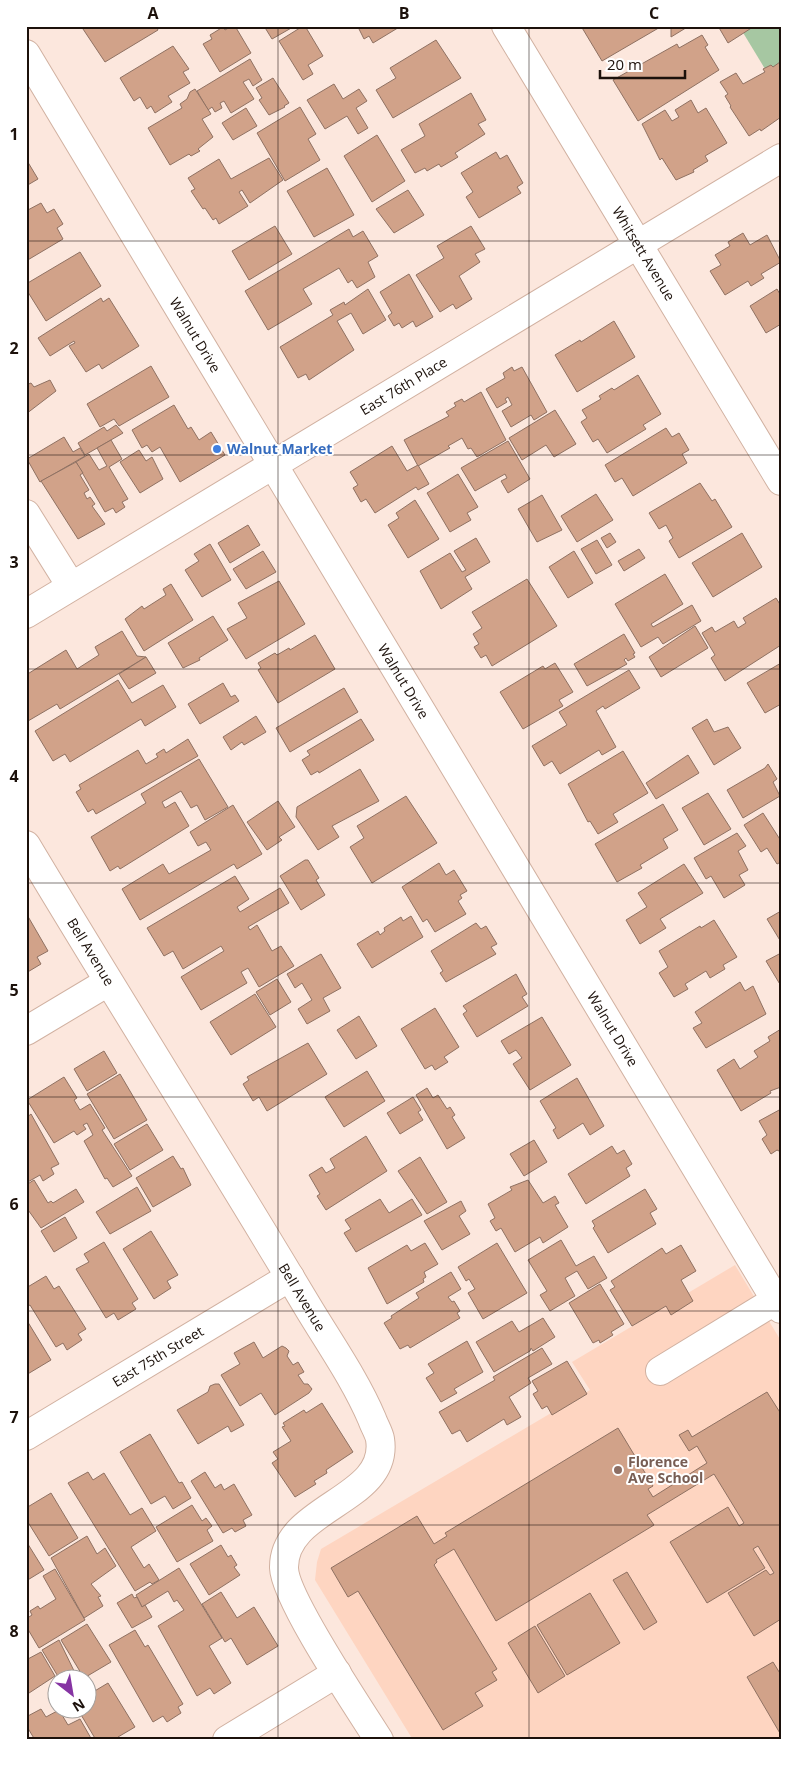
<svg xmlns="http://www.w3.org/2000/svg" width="807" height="1766" font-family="'Open Sans',sans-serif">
	<rect width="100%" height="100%" fill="#fce7dd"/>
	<!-- built -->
	<path fill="#fed5c1" d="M 735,1265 L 781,1341 L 781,1740 L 413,1740 L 315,1580 L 317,1562 L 321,1549 L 590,1390 L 572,1362 Z"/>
	<!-- green -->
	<path fill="#a6c7a2" d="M 739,26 L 781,26 L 781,95 L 779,92 Z"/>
	<!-- building -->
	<g fill="#d1a289" stroke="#8f7162">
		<path d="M 81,26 L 156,26 L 158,30 L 105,62 Z"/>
		<path d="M 232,26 L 235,26 L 251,53 L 220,72 L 203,44 L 212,39 L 210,35 L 223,27 L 225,30 Z"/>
		<path d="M 264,26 L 292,26 L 293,27 L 272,39 Z"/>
		<path d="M 303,26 L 305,26 L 323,56 L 308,65 L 313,74 L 303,80 L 279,41 Z"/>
		<path d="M 360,26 L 401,26 L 373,43 L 369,36 L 364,39 L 358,27 Z"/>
		<path d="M 581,26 L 662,26 L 602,61 Z"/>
		<path d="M 671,26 L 689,26 L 671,37 Z"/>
		<path d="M 718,26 L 753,26 L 753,27 L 728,43 Z"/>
		<path d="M 702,35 L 708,45 L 705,47 L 719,70 L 638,121 L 613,80 L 677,44 L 679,48 Z"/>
		<path d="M 436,40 L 461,78 L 393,118 L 376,90 L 396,78 L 390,68 Z"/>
		<path d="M 173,46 L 189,69 L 183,72 L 190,83 L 168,96 L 172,102 L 155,113 L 151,106 L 147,109 L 140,97 L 134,101 L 120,78 Z"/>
		<path d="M 250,59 L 262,80 L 253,86 L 249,79 L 243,82 L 254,99 L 231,113 L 224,101 L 220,103 L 222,108 L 215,112 L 212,107 L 208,110 L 197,91 Z"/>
		<path d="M 780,62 L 781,117 L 761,131 L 760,129 L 749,136 L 730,107 L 731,106 L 725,96 L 728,94 L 720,82 L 736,73 L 743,84 L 765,72 L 763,69 L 771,65 L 773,67 Z"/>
		<path d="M 273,78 L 289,103 L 284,106 L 285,107 L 269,115 L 259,100 L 262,98 L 256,88 Z"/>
		<path d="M 334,84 L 343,99 L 359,89 L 367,101 L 356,108 L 368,128 L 358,134 L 347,116 L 325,129 L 307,100 Z"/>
		<path d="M 195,89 L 211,114 L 202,119 L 213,137 L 198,149 L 200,151 L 191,156 L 189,154 L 170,165 L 148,128 L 182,108 L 180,104 L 187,99 L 190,92 Z"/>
		<path d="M 471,93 L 486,120 L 478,124 L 485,134 L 455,153 L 458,157 L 441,167 L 439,164 L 427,171 L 425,168 L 415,173 L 401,150 L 425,136 L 419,124 Z"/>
		<path d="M 691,100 L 698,113 L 706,108 L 727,143 L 705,156 L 708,161 L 693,170 L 694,172 L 676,180 L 662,158 L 660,160 L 642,124 L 665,110 L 672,121 L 679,117 L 675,110 Z"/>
		<path d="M 300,107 L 316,134 L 308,139 L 320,160 L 285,181 L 257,133 Z"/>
		<path d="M 246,108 L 257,126 L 233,140 L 222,123 Z"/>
		<path d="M 377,135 L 405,181 L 372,202 L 344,156 Z"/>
		<path d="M 496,152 L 500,159 L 507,155 L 523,183 L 517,187 L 521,193 L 479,218 L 466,197 L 473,192 L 461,173 Z"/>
		<path d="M 269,158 L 283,180 L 250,203 L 242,190 L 239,192 L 248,206 L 219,224 L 216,218 L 213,220 L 205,208 L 203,209 L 191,191 L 195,189 L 188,178 L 219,159 L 231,179 Z"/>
		<path d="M 26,159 L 38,179 L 26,186 Z"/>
		<path d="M 327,168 L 354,215 L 314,237 L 287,191 Z"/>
		<path d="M 408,190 L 424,215 L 394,233 L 376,209 Z"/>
		<path d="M 41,203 L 47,213 L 54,209 L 63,224 L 57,228 L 63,239 L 26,261 L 26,211 Z"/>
		<path d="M 275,226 L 292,254 L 249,280 L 232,251 Z"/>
		<path d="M 471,226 L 485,249 L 475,254 L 480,262 L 459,276 L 472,299 L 456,309 L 453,304 L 440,312 L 416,275 L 444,258 L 437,246 Z"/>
		<path d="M 349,229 L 353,237 L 363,231 L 378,256 L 368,262 L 375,277 L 357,288 L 352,280 L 348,283 L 339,268 L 303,289 L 312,304 L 268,330 L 245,291 Z"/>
		<path d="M 743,233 L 750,245 L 767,235 L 781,262 L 761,274 L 764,278 L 751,286 L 748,281 L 725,295 L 710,271 L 721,265 L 715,255 L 730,246 L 728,242 Z"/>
		<path d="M 80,252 L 101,286 L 46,321 L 26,289 L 26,284 Z"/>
		<path d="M 409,274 L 433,317 L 416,327 L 413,321 L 402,328 L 399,323 L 394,326 L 388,316 L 392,313 L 380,292 Z"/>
		<path d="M 368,289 L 386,320 L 363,334 L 351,313 L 337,321 L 354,350 L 309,380 L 306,374 L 298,378 L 280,347 L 333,315 L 330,310 L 344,302 L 345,305 Z"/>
		<path d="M 777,289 L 781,296 L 781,324 L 766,333 L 750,306 Z"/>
		<path d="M 101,298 L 103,302 L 109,298 L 139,346 L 102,369 L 99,364 L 86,372 L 69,346 L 75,343 L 74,341 L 50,356 L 38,338 Z"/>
		<path d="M 614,321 L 635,357 L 577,392 L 555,355 L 580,340 L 581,342 Z"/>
		<path d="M 151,366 L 169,397 L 119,426 L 114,419 L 100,427 L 87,404 Z"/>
		<path d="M 512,367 L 514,371 L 522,367 L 547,412 L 534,420 L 531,415 L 511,427 L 502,411 L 512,405 L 508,397 L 505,399 L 507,402 L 497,408 L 486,389 L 505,378 L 503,373 Z"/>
		<path d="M 638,375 L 661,414 L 643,425 L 646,429 L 607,453 L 598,439 L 593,442 L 581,422 L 587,418 L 582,410 L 601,399 L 599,396 L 612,388 L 614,390 Z"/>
		<path d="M 50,380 L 56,391 L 26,414 L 26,385 L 31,383 L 34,387 Z"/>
		<path d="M 481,392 L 506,440 L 477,457 L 471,448 L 468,449 L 462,438 L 448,446 L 450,448 L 418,466 L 404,440 L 449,416 L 446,412 L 456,406 L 454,403 L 462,399 L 464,402 Z"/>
		<path d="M 174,405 L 188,429 L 191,427 L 199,440 L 211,432 L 225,455 L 180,482 L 160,447 L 152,452 L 147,445 L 142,448 L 132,430 Z"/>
		<path d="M 555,410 L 576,444 L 554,457 L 546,445 L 522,460 L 509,438 Z"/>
		<path d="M 116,425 L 123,433 L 85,455 L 78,443 L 104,427 L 107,431 Z"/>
		<path d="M 666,428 L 672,437 L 679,433 L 689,450 L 682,454 L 687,463 L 633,496 L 622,478 L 615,482 L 605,465 Z"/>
		<path d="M 64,437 L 73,452 L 80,448 L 85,456 L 40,482 L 27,459 Z"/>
		<path d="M 111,440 L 122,459 L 109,467 L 128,499 L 122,502 L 125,507 L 116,513 L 113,508 L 105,512 L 76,462 L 89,454 L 99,470 L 107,466 L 97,448 Z"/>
		<path d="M 508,441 L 530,479 L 508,493 L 501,481 L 507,478 L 505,474 L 475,491 L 461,468 Z"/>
		<path d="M 392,446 L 407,471 L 418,465 L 429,484 L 418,490 L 416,487 L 375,513 L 366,499 L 361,502 L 353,488 L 358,485 L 350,472 Z"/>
		<path d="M 139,450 L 146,461 L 152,457 L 163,479 L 140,493 L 120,462 Z"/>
		<path d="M 76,462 L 83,473 L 80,475 L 89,490 L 84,493 L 87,499 L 90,497 L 95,504 L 92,506 L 105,524 L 78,539 L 41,481 Z"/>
		<path d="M 458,474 L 478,507 L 467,513 L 471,520 L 450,532 L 427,493 Z"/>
		<path d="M 700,483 L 712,501 L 715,499 L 732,527 L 679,558 L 669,541 L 673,538 L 666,525 L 659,529 L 649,513 Z"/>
		<path d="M 596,494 L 613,520 L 577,542 L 561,516 Z"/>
		<path d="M 542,495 L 562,530 L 537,542 L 518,509 Z"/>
		<path d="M 415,500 L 439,539 L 408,558 L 388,525 L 399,518 L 396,513 Z"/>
		<path d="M 248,525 L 260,545 L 230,563 L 218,543 Z"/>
		<path d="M 610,533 L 616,542 L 607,548 L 601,538 Z"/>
		<path d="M 742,533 L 762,567 L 713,597 L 692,563 Z"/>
		<path d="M 476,538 L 490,562 L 465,577 L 472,589 L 441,609 L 420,571 L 450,553 L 462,572 L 466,570 L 454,551 Z"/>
		<path d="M 597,540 L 612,565 L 596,574 L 581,549 Z"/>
		<path d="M 210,544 L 231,580 L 202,597 L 185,570 L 199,561 L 194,554 Z"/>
		<path d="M 639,549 L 645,558 L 624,571 L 618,561 Z"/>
		<path d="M 263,551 L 276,572 L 246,589 L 233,569 Z"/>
		<path d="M 574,551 L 593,583 L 568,598 L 549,567 Z"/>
		<path d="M 665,574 L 683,604 L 651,624 L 653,627 L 692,605 L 701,621 L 663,644 L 658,637 L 641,647 L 615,604 Z"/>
		<path d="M 527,579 L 557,626 L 492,666 L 486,655 L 481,658 L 474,647 L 479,644 L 473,634 L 482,628 L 472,612 Z"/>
		<path d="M 279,581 L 305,624 L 246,659 L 227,629 L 247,618 L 238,603 Z"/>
		<path d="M 171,584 L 193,620 L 144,651 L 125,619 L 142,606 L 144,609 L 166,595 L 163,589 Z"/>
		<path d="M 776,598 L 781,606 L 781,645 L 725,681 L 711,658 L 715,655 L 702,633 L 712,627 L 715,632 L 734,621 L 738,628 L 746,623 L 743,618 Z"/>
		<path d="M 213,616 L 228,640 L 199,658 L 200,660 L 183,668 L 168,643 Z"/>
		<path d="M 695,626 L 708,648 L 661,677 L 649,657 Z"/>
		<path d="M 122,631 L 137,656 L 146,657 L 60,709 L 57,704 L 28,721 L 26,675 L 66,650 L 77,669 L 99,655 L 95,647 Z"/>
		<path d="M 624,634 L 635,653 L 633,654 L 635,657 L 628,661 L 626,658 L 624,660 L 627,664 L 587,686 L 574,664 Z"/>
		<path d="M 315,635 L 335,669 L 278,703 L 258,670 L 261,668 L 258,663 L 275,653 L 277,655 L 289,648 L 290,650 Z"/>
		<path d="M 146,657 L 156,673 L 129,689 L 119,674 Z"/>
		<path d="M 555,663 L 573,692 L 559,700 L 563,706 L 523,729 L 500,692 L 543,666 L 545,669 Z"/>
		<path d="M 781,663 L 781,704 L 765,713 L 747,683 Z"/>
		<path d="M 629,670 L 640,688 L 605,709 L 603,706 L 596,711 L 616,747 L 602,755 L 599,750 L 560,774 L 552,761 L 544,766 L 532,746 L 567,725 L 559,712 Z"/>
		<path d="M 118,680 L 132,703 L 163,685 L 176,707 L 145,726 L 141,719 L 70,762 L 65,754 L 53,761 L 35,731 Z"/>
		<path d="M 223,683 L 231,697 L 235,695 L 239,701 L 200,724 L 188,704 Z"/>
		<path d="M 344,688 L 358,712 L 290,752 L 276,728 Z"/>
		<path d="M 256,716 L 266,732 L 244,745 L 242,742 L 231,750 L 223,737 Z"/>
		<path d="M 361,719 L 374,740 L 319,773 L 318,771 L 311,775 L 302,760 L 310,755 L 307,751 Z"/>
		<path d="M 707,719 L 714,732 L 728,727 L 741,748 L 714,765 L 692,728 Z"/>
		<path d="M 188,739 L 198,756 L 96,814 L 93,809 L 88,812 L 76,792 L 81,789 L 79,785 L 138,750 L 146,764 L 158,757 L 156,754 L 164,749 L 166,753 Z"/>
		<path d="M 623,751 L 648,793 L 613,814 L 618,822 L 598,834 L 590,821 L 588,822 L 568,784 Z"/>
		<path d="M 688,755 L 699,773 L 656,799 L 646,783 Z"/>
		<path d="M 199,759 L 228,807 L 205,820 L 197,805 L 191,808 L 181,791 L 162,802 L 165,808 L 175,802 L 189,826 L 120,869 L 118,866 L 110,871 L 91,837 L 146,803 L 141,794 Z"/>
		<path d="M 768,764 L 777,779 L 773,782 L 780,796 L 743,818 L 727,790 L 765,768 Z"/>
		<path d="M 360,769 L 379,801 L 332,826 L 339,837 L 318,850 L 296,817 L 297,807 Z"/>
		<path d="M 708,793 L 731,829 L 704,845 L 682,808 Z"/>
		<path d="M 406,796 L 437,843 L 372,883 L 350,847 L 364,838 L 357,826 Z"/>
		<path d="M 278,801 L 295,827 L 279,837 L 282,840 L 267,850 L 247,822 Z"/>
		<path d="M 663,804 L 678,830 L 663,839 L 668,848 L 640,865 L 642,868 L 617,882 L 595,844 Z"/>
		<path d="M 233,805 L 262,854 L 237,869 L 234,864 L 140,920 L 122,889 L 163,864 L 169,874 L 211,850 L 206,842 L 198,846 L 190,832 Z"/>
		<path d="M 763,813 L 781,841 L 781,862 L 777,864 L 767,848 L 761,852 L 744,825 Z"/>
		<path d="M 737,833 L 746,846 L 738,851 L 748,870 L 739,875 L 745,885 L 724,898 L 711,876 L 706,879 L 694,858 Z"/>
		<path d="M 305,860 L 308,860 L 319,878 L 316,880 L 325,895 L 301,910 L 280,876 Z"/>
		<path d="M 439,863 L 446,875 L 454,870 L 467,891 L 460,895 L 462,898 L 458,901 L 466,914 L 435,932 L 427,919 L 423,922 L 402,887 Z"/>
		<path d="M 684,864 L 703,893 L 660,919 L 666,928 L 640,944 L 626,920 L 647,907 L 638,893 Z"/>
		<path d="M 235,876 L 249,899 L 237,907 L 240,912 L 280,888 L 289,903 L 248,927 L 250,930 L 257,925 L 272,951 L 281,946 L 294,966 L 259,987 L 248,968 L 241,972 L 247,983 L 201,1010 L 181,977 L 224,951 L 221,946 L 183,969 L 173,951 L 164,956 L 147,928 Z"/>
		<path d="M 781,911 L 781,942 L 767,919 Z"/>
		<path d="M 26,913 L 48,951 L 37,957 L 41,964 L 26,973 Z"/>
		<path d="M 411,916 L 423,937 L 372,968 L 357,944 L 378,931 L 380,935 L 385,931 L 384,928 L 401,917 L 403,921 Z"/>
		<path d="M 714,920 L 737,957 L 723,965 L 725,969 L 710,978 L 706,971 L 685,984 L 688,989 L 674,997 L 659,973 L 668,967 L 659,951 L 700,926 L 701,928 Z"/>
		<path d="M 476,923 L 481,929 L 486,926 L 497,944 L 491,947 L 496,954 L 446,982 L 440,973 L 443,971 L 431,951 Z"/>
		<path d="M 781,953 L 781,986 L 766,961 Z"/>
		<path d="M 321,954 L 341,988 L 323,998 L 330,1011 L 307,1024 L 298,1009 L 312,1000 L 302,983 L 295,988 L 287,974 Z"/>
		<path d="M 516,974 L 527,994 L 522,997 L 528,1006 L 477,1037 L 463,1014 L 467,1011 L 463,1006 Z"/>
		<path d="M 277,979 L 291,1002 L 270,1015 L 256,992 Z"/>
		<path d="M 740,982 L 745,991 L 753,986 L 766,1014 L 706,1048 L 693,1028 L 702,1023 L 695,1012 Z"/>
		<path d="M 255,994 L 276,1027 L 231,1055 L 210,1022 Z"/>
		<path d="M 435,1008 L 459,1047 L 444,1057 L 448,1062 L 435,1070 L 432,1065 L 425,1069 L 401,1029 Z"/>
		<path d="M 359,1016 L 377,1046 L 356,1059 L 337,1030 Z"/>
		<path d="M 542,1017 L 571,1065 L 530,1090 L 513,1064 L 522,1058 L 516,1050 L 509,1054 L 501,1041 Z"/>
		<path d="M 781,1029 L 781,1087 L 770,1091 L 771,1093 L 741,1111 L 717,1070 L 734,1059 L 740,1069 L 758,1057 L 754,1051 L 770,1041 L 768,1037 Z"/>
		<path d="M 308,1043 L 327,1074 L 267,1111 L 259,1097 L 253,1101 L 243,1084 L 249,1080 L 247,1077 Z"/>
		<path d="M 104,1051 L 117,1073 L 87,1091 L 74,1069 Z"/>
		<path d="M 367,1071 L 385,1101 L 344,1127 L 325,1097 Z"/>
		<path d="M 120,1074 L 147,1120 L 114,1139 L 87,1094 Z"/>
		<path d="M 64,1077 L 77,1098 L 74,1100 L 80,1110 L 90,1104 L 105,1128 L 102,1130 L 132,1176 L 113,1187 L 107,1178 L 105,1179 L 84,1141 L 93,1135 L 87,1123 L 83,1125 L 86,1129 L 77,1135 L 74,1131 L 54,1143 L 27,1100 Z"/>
		<path d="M 577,1078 L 604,1126 L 590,1135 L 583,1123 L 558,1139 L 553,1130 L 556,1128 L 540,1101 Z"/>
		<path d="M 427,1088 L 433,1098 L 438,1095 L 447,1109 L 450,1107 L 455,1115 L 452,1117 L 465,1138 L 447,1149 L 416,1095 Z"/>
		<path d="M 413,1097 L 421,1110 L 418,1112 L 423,1120 L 400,1134 L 387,1113 Z"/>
		<path d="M 781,1109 L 781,1152 L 777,1150 L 771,1154 L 762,1139 L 767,1135 L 759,1121 Z"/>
		<path d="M 31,1114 L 59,1164 L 51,1168 L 54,1174 L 43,1181 L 40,1175 L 26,1183 L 26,1118 Z"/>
		<path d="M 147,1124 L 163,1150 L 130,1170 L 114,1144 Z"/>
		<path d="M 366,1136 L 387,1171 L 326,1210 L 317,1196 L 320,1194 L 309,1175 L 322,1167 L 326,1173 L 335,1168 L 330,1159 Z"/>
		<path d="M 534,1140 L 547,1162 L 524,1176 L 510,1154 Z"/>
		<path d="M 612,1146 L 617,1154 L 624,1150 L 632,1164 L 626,1168 L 630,1176 L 586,1204 L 568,1174 Z"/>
		<path d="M 173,1156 L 181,1169 L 183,1168 L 191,1185 L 153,1207 L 136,1178 Z"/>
		<path d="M 420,1157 L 447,1202 L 427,1214 L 398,1171 Z"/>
		<path d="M 34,1180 L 48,1203 L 51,1201 L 53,1203 L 76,1189 L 84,1202 L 41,1228 L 26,1207 L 26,1185 Z"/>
		<path d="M 528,1180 L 543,1203 L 555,1196 L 559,1203 L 555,1205 L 568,1227 L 543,1243 L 540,1237 L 515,1252 L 501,1228 L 496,1231 L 490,1221 L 495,1218 L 488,1204 L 512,1190 L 510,1187 Z"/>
		<path d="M 137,1187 L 151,1211 L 110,1234 L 96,1212 Z"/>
		<path d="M 645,1189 L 657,1209 L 650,1213 L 656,1224 L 608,1253 L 593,1228 L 595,1226 L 592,1221 Z"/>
		<path d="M 380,1199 L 389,1213 L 412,1199 L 422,1215 L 356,1252 L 344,1233 L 351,1229 L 345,1220 Z"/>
		<path d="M 461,1201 L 466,1211 L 459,1216 L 470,1234 L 442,1250 L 424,1221 Z"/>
		<path d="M 65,1217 L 77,1238 L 54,1252 L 41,1231 Z"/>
		<path d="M 151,1231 L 178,1275 L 167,1281 L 171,1288 L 154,1299 L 123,1249 Z"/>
		<path d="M 561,1240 L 576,1266 L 594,1256 L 607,1278 L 588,1289 L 577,1271 L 565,1278 L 575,1296 L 550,1311 L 540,1295 L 547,1291 L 528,1260 Z"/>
		<path d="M 104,1242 L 138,1299 L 132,1303 L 136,1309 L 118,1320 L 114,1313 L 106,1318 L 76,1269 L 89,1262 L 84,1254 Z"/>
		<path d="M 425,1243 L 438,1264 L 424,1272 L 426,1277 L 423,1279 L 424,1282 L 387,1304 L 368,1268 L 407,1245 L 411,1251 Z"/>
		<path d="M 497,1243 L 527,1293 L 483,1319 L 468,1293 L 475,1289 L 469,1279 L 466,1281 L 458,1267 Z"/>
		<path d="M 681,1245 L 696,1271 L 681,1280 L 693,1301 L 671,1315 L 666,1306 L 632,1326 L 610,1290 L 615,1287 L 611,1281 L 662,1248 L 666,1254 Z"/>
		<path d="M 451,1272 L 461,1289 L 448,1297 L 452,1302 L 454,1301 L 460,1311 L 457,1313 L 460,1318 L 410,1348 L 408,1345 L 400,1349 L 384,1323 L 392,1318 L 391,1316 L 419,1298 L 416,1293 Z"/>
		<path d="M 46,1276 L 54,1289 L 59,1286 L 86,1329 L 78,1334 L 82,1340 L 67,1350 L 63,1343 L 56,1347 L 30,1305 L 28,1306 L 26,1303 L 26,1288 Z"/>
		<path d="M 600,1284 L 624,1324 L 611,1332 L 613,1335 L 600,1343 L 599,1340 L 593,1343 L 569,1303 Z"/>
		<path d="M 543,1318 L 555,1337 L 533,1351 L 531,1348 L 530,1351 L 494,1372 L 476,1342 L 512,1321 L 519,1332 Z"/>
		<path d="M 26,1319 L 51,1360 L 26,1375 Z"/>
		<path d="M 467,1341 L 483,1372 L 454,1389 L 457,1393 L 441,1402 L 426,1378 L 434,1373 L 428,1364 Z"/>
		<path d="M 254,1342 L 263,1358 L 282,1346 L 286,1348 L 289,1351 L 287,1356 L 293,1365 L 298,1362 L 304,1372 L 298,1375 L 304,1384 L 308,1384 L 312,1389 L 309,1393 L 275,1415 L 261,1393 L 240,1406 L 221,1375 L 240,1364 L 234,1353 Z"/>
		<path d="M 542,1348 L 552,1364 L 528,1378 L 531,1383 L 509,1397 L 521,1417 L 507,1425 L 504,1419 L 467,1442 L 460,1430 L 452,1434 L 439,1412 L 495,1380 L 493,1377 Z"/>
		<path d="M 567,1361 L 587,1394 L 552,1415 L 547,1406 L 542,1409 L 533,1394 L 538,1391 L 532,1381 Z"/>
		<path d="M 215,1384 L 219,1384 L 244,1425 L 231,1432 L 228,1426 L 198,1444 L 177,1410 L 208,1392 L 210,1386 Z"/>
		<path d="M 767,1392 L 781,1414 L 781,1619 L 754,1636 L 728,1593 L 766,1570 L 770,1575 L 774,1573 L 758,1546 L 753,1549 L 765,1568 L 707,1603 L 670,1542 L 728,1507 L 739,1526 L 744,1523 L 714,1474 L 647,1515 L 654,1525 L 496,1621 L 454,1549 L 436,1560 L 437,1562 L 434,1565 L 497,1669 L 492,1672 L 497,1680 L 475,1693 L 483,1706 L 443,1730 L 358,1591 L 348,1597 L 331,1568 L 417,1516 L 434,1544 L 447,1536 L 445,1533 L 618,1428 L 653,1486 L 648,1489 L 653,1497 L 707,1463 L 697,1446 L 689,1451 L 679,1435 L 688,1430 L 692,1437 Z"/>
		<path d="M 322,1403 L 353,1452 L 326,1470 L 327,1473 L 314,1481 L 316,1484 L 295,1497 L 272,1463 L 278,1459 L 273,1452 L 291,1441 L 282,1427 L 285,1426 L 283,1423 L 304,1410 L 306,1413 Z"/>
		<path d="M 150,1434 L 179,1483 L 182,1482 L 191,1498 L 173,1509 L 165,1496 L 151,1504 L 120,1452 Z"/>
		<path d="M 88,1472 L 93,1480 L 104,1473 L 130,1515 L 142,1508 L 156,1531 L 131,1547 L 144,1568 L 149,1564 L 159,1580 L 152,1584 L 150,1582 L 135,1591 L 68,1483 Z"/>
		<path d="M 205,1472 L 215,1488 L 221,1484 L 224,1490 L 234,1484 L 252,1515 L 243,1520 L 246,1526 L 235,1532 L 232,1528 L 223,1533 L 191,1481 Z"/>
		<path d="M 51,1493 L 78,1538 L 49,1556 L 26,1519 L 26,1508 Z"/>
		<path d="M 192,1505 L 202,1521 L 206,1518 L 212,1526 L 207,1530 L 213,1541 L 177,1562 L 156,1527 Z"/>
		<path d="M 87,1536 L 97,1554 L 105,1548 L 116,1566 L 91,1584 L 101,1596 L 98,1597 L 103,1606 L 84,1618 L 51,1558 Z"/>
		<path d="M 26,1541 L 44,1570 L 26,1581 Z"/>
		<path d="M 221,1545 L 228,1557 L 231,1555 L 237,1565 L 234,1567 L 240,1575 L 209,1595 L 190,1564 Z"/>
		<path d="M 179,1568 L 222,1638 L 209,1646 L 231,1683 L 214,1694 L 210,1688 L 197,1696 L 158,1626 L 184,1610 L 177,1600 L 174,1602 L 168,1591 L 142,1607 L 136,1595 Z"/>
		<path d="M 55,1569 L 85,1620 L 39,1648 L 26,1626 L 26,1619 L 32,1615 L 30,1611 L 38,1606 L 40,1609 L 56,1599 L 43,1576 Z"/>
		<path d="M 627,1572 L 657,1622 L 644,1630 L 613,1580 Z"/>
		<path d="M 221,1592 L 237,1618 L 254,1607 L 278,1646 L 247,1665 L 231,1638 L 225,1642 L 202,1604 Z"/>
		<path d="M 590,1593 L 620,1643 L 567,1675 L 537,1625 Z"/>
		<path d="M 132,1594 L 134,1598 L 137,1597 L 142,1607 L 145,1605 L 152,1617 L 132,1628 L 117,1603 Z"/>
		<path d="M 87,1624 L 111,1662 L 84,1678 L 61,1640 Z"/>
		<path d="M 535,1626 L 565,1676 L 538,1693 L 508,1643 Z"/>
		<path d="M 135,1630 L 145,1647 L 148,1645 L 183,1704 L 178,1707 L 181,1713 L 167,1722 L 163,1716 L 153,1722 L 109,1645 Z"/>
		<path d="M 59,1640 L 77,1677 L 74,1678 L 59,1678 L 42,1650 Z"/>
		<path d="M 41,1652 L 55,1676 L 26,1695 L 26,1660 Z"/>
		<path d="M 773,1662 L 781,1675 L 781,1735 L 747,1677 Z"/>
		<path d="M 108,1683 L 135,1727 L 118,1737 L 120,1740 L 96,1740 L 77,1708 L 88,1708 L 88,1695 Z"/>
		<path d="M 41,1709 L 46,1717 L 59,1710 L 68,1725 L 80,1719 L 92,1740 L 35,1740 L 26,1725 L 26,1717 Z"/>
	</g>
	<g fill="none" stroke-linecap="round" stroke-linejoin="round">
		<!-- minor casing -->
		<g stroke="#d1b1a1" stroke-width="30">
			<g id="minor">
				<path id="s1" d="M 506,26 L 781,481"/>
				<path id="s2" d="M 26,54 L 781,1309"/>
				<path d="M 26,514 L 71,586"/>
				<path id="s3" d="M 26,614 L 781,158"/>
				<path id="s4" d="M 26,845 C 118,999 214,1150 306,1304 C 328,1341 355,1379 372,1419 C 374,1425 379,1433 380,1439 C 390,1501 283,1506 284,1568 C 285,1599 359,1708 379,1740"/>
				<path d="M 26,1031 L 108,982"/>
				<path d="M 660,1371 L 776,1300"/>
				<path id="s5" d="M 26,1436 L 290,1277"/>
				<path d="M 227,1740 L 337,1673"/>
			</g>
		</g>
		<!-- minor -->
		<use href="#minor" stroke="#fff" stroke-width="28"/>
	</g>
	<!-- grid -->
	<path fill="none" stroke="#1c110b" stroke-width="1" stroke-opacity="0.55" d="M 278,26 L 278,1740M 529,26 L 529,1740M 26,241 L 781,241M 26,455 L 781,455M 26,669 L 781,669M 26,883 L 781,883M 26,1097 L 781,1097M 26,1311 L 781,1311M 26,1525 L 781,1525"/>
	<!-- markers -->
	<circle fill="#3f7fe0" stroke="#fff" stroke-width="2" cx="217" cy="449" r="5"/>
	<circle fill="#8d6e63" stroke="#fff" stroke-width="2" cx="618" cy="1470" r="5"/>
	<g text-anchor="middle" stroke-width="4" stroke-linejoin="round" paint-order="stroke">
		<!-- street labels -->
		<g font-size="14" fill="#1c110b" stroke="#fff">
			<text dy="5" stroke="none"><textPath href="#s1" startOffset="266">Whitsett Avenue</textPath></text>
			<text dy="5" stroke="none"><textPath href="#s2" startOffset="328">Walnut Drive</textPath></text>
			<text dy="5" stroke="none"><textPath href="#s3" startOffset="441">East 76th Place</textPath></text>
			<text dy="5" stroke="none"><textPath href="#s2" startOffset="732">Walnut Drive</textPath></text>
			<text dy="5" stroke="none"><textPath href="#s4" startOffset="125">Bell Avenue</textPath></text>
			<text dy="5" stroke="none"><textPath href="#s2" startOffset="1138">Walnut Drive</textPath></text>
			<text dy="5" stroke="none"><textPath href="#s4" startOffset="530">Bell Avenue</textPath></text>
			<text dy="5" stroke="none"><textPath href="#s5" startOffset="154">East 75th Street</textPath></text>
		</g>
		<!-- shop labels -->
		<g font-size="14" font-weight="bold" fill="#366cbe" stroke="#fff" text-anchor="start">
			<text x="227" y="454">Walnut Market</text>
		</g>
		<!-- education labels -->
		<g font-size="14" font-weight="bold" fill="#785e54" stroke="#fff" text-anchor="start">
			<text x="628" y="1467">Florence<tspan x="628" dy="16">Ave School</tspan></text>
		</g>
	</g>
	<!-- border -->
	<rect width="807" height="1766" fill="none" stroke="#ffffff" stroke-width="55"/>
	<!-- north arrow -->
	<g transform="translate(72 1694) rotate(149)"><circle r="24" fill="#ffffff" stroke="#a4a09d"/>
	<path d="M0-4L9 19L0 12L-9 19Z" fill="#8634a3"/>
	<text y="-8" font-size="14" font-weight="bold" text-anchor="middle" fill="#1c110b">N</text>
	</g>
	<!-- scale -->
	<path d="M600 70v8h85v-8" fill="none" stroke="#1c110b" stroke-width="2.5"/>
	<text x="607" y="70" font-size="15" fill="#1c110b" stroke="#ffffff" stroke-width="4" paint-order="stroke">20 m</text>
	<rect x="28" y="28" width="752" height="1710" fill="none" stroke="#1c110b" stroke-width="2"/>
	<g font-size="16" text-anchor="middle" font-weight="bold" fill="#1c110b">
		<text x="153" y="19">A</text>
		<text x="404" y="19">B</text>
		<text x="654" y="19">C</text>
		<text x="14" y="140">1</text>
		<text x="14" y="354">2</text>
		<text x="14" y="568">3</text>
		<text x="14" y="782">4</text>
		<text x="14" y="996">5</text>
		<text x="14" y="1210">6</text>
		<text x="14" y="1423">7</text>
		<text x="14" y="1637">8</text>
	</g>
</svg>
